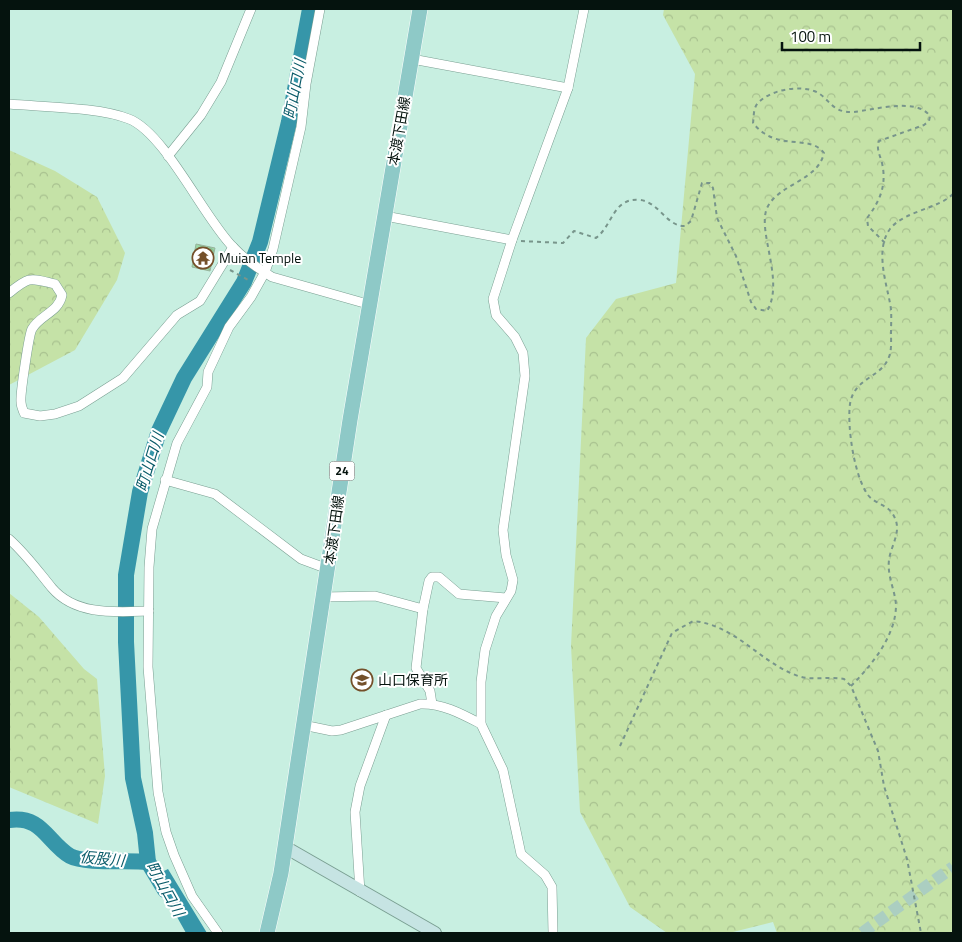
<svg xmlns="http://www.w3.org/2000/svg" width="962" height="942" font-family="'Titillium Web','Noto Sans JP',sans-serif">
	<defs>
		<pattern id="forest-crowns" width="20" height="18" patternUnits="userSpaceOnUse" patternTransform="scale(1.25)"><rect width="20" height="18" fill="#c5e2a7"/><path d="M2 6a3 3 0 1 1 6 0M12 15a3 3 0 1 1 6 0" fill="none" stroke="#a8c18f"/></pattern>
		<pattern id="building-back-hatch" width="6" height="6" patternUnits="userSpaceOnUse" patternTransform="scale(1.25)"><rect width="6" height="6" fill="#9cd9a8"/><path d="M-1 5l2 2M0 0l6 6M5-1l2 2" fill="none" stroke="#85b98f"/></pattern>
	</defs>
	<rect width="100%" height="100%" fill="#c8efe1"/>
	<!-- forest -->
	<g fill="url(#forest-crowns)">
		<path d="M 664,9 L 953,9 L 953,933 L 777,933 L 773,922 L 729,933 L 667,933 L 630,907 L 580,812 L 571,646 L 586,338 L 616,299 L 676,283 L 695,74 L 663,15 Z"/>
		<path d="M 9,150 L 55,171 L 97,197 L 125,253 L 117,280 L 75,350 L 9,385 Z"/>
		<path d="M 9,593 L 39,617 L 84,669 L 97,679 L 105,776 L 98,824 L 9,787 Z"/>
	</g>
	<!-- water -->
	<path fill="#3696a9" d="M 154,868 L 164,871 L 168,869 L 207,933 L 186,933 L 154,876 Z"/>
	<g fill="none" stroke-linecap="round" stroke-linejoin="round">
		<!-- river -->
		<g stroke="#3696a9" stroke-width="16">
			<path d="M 9,820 C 42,815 47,842 70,856 C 85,864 129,860 148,862"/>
			<path d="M 165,890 L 148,862 L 145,833 L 133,778 L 126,642 L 126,575 L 140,492 L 159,431 L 184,378 L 244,282 L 260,242 L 289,122 L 310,9"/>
		</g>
	</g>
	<!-- building -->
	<path fill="url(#building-back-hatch)" stroke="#97b39c" d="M 196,244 L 215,248 L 210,271 L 192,267 Z"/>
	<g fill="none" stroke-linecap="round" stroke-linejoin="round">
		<!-- secondary-tunnel -->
		<path stroke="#abcec1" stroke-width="12" stroke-dasharray="12 6" stroke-linecap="butt" d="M 862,933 L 953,867"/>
		<!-- street casing -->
		<g stroke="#7a9f92" stroke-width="10">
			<g id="street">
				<path d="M 412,59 L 568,88"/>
				<path d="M 9,104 C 42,107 100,107 129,119 C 165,133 204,218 233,247 C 244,259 259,269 272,277 L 371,305"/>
				<path d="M 168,156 L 201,115 L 221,82 L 251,9"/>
				<path d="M 385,216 L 512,240"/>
				<path d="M 9,293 C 30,276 29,278 55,284 L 62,295 C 59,312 40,315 32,329 C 29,334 20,395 21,402 C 21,406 23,410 24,413 L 40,416 L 55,414 L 79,406 L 123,378 L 177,315 L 200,301 L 233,247"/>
				<path d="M 165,480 L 215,494 L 301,559 L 328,569"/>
				<path d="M 9,539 C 26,554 38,571 52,588 C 76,616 116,612 149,611"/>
				<path d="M 323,597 L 375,596 L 423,609 L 429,581 L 432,577 L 439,577 L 459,594 L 506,598"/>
				<path d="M 423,609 L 416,668 L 430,691 L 432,704"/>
				<path d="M 303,725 L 332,731 L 341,730 L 420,704 C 442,703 462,714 481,724"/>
				<path d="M 360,892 L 355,812 L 360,786 L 386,715"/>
				<path d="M 218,933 L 192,896 L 174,855 L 166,832 L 158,792 L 148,667 L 149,567 L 152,529 L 177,443 L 207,387 L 208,372 L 229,327 L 251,297 L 265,272 L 273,249 L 301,127 L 306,84 L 320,9"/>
				<path d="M 553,933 L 552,887 L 545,875 L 521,854 L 503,770 L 481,724 L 481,682 L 485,650 L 496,616 L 511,591 L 513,580 L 506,555 L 503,530 L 525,376 L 523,353 L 515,337 L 496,315 L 493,299 L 512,240 L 568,88 L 584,9"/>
			</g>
		</g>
		<!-- secondary casing -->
		<g stroke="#7a9f92" stroke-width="14">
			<path id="secondary" d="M 285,847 L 435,933"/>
		</g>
		<!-- primary casing -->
		<g stroke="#fff" stroke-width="16">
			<path id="primary" d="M 267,933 L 281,873 L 350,420 L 420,9"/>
		</g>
		<!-- path -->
		<g stroke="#78958b" stroke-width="2" stroke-dasharray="4 4" stroke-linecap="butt">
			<path d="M 521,241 L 563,243 L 574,231 L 596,238 C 613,225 613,197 640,200 C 659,202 667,227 685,226 L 691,221 L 702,183 L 710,183 L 713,188 L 717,218 L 736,256 L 751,302 L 756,309 L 767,311 C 785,281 757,232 767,208 C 778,184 818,181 824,153 C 809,133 777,153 753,123 C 754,116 753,107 759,102 C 771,90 798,85 814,91 C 830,97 830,113 853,112 C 874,110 916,97 930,116 L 929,121 L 924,125 L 879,141 C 876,149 880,155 882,163 C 887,185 880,201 867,218 L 868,226 L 885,243"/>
			<path d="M 230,270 L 250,281"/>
			<path d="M 851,686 C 871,666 896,636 896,605 C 895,590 887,576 889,560 C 891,544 904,530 892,513 C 887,505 874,503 868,495 C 854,476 847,426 850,404 C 854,378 880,378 888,359 C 892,352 891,341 891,333 C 891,323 892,312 890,303 C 886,282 875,249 890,229 C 904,211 938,209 953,194"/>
			<path d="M 620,746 L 672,633 L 693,621 C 736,625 759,662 798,676 C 813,681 828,676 844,679 L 851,686 L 878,751 L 884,786 L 907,859 L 921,933"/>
		</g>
		<!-- street -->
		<use href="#street" stroke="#fff" stroke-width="9"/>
		<!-- secondary -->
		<use href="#secondary" stroke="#c6e4e3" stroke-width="12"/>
		<!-- primary -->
		<use href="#primary" stroke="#8ec9c7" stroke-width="15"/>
	</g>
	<!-- icons -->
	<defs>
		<g id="temple-ring" transform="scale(1.125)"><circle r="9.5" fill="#fff" stroke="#74502a" stroke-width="1.5"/><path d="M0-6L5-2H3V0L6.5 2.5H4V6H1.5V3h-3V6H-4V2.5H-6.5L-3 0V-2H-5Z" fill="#74502a"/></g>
		<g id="school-ring" transform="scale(1.125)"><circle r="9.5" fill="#fff" stroke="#74502a" stroke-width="1.5"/><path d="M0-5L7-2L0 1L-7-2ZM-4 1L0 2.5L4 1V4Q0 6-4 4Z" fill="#74502a"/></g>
	</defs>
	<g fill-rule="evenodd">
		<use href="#temple-ring" x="203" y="258"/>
		<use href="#school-ring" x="362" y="680"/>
	</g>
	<g text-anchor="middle" stroke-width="4" stroke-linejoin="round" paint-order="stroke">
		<!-- shield labels -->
		<rect fill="#fff" stroke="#505a56" stroke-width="1" x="329.5" y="461.5" width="25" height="19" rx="4"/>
		<g font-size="12" font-weight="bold" fill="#05130e">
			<text x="342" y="475">24</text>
		</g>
		<!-- street labels -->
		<g font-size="14" fill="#05130e" stroke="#fff">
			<text transform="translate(399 131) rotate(-80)" y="5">本渡下田線</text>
			<text transform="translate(334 530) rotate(-82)" y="5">本渡下田線</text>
		</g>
		<!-- poi labels -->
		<g font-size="14" fill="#05130e" stroke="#fff" text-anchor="start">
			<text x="219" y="263">Muian Temple</text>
			<text x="378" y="685">山口保育所</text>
		</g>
		<!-- water labels -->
		<g font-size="15" font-style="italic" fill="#0a5b69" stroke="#fff">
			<text transform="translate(295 89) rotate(-79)" y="5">町山口川</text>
			<text transform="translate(150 462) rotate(-73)" y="5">町山口川</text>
			<text transform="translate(102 859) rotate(5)" y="5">仮股川</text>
			<text transform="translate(165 889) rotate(61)" y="5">町山口川</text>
		</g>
	</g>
	<!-- border -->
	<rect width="962" height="942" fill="none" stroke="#05130e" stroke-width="20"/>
	<!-- scale -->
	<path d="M782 42v8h138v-8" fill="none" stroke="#05130e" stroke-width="2.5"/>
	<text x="790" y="42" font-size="15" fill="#05130e" stroke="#ffffff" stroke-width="4" paint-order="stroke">100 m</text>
</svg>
